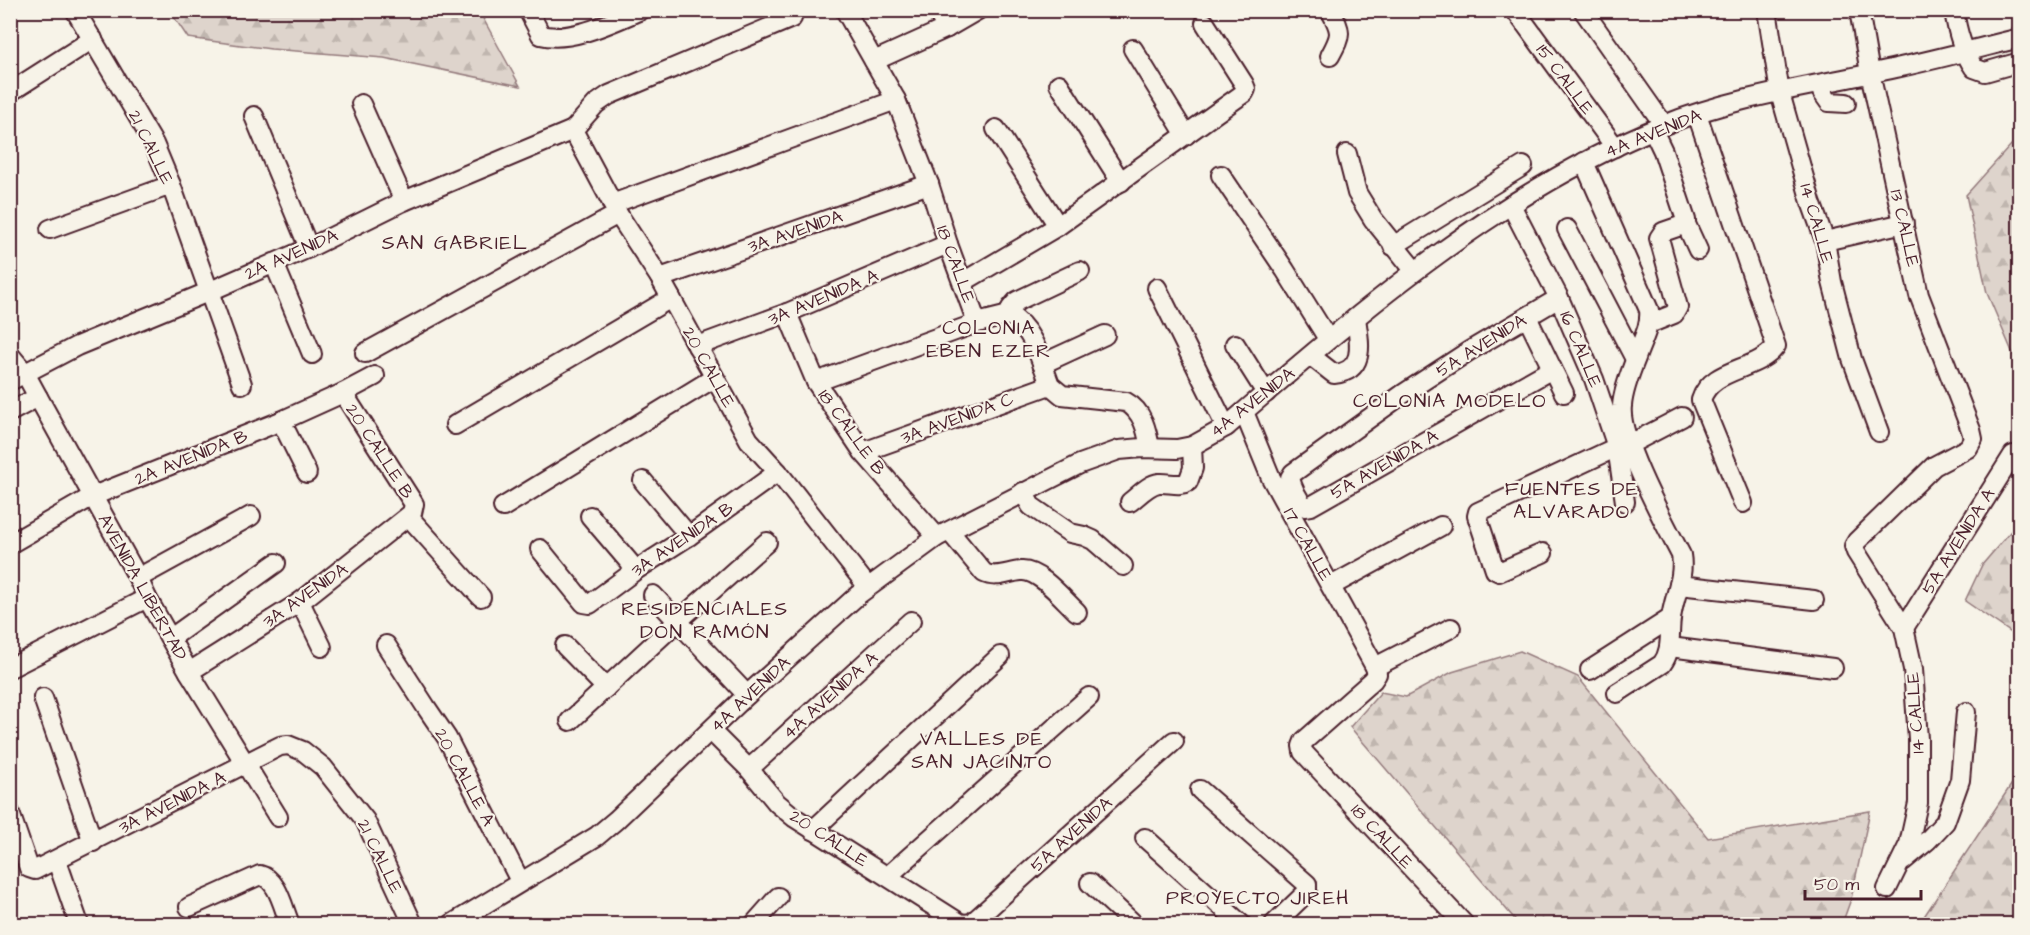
<svg xmlns="http://www.w3.org/2000/svg" width="2030" height="935" font-family="'Architects Daughter',sans-serif">
	<defs>
		<pattern id="forest-firs" width="22" height="20" patternUnits="userSpaceOnUse" patternTransform="scale(1.5)"><rect width="22" height="20" fill="#ded4cc"/><path d="M5 1l3.5 6h-7zM16 11l3.5 6h-7z" fill="#c0b6af"/></pattern>
	</defs>
	<rect width="100%" height="100%" fill="#f7f3e8"/>
	<filter id="ink" filterUnits="userSpaceOnUse"><feTurbulence type="fractalNoise" baseFrequency=".0167" numOctaves="2"/><feDisplacementMap in="SourceGraphic" scale="12" xChannelSelector="R" yChannelSelector="G"/><feConvolveMatrix kernelMatrix="1 2 1 2 8 2 1 2 1" color-interpolation-filters="sRGB"/></filter>
	<g filter="url(#ink)">
		<!-- forest -->
		<g fill="url(#forest-firs)" stroke="#947a7c" stroke-width="1.5">
			<path d="M 170,11 L 479,11 L 520,86 L 384,58 L 271,49 L 188,38 Z"/>
			<path d="M 2019,141 L 2019,368 L 1987,293 L 1966,195 L 2011,145 Z"/>
			<path d="M 2019,518 L 2019,638 L 1965,601 L 1982,565 L 2016,525 Z"/>
			<path d="M 1520,651 L 1578,677 L 1708,838 L 1870,811 L 1851,899 L 1842,924 L 1519,924 L 1350,727 L 1381,692 L 1406,697 L 1452,672 Z"/>
			<path d="M 2019,773 L 2019,924 L 1919,924 Z"/>
		</g>
		<g fill="none" stroke-linecap="round" stroke-linejoin="round">
			<!-- minor casing -->
			<g stroke="#4a1f2b" stroke-width="22">
				<g id="minor">
					<path d="M 75,10 L 154,144 L 171,185 L 242,384"/>
					<path d="M 528,10 L 541,35 C 571,43 612,22 641,10"/>
					<path d="M 845,10 L 896,100 L 929,184 L 948,244 L 977,323 L 1009,315 C 1033,328 1041,361 1050,385 L 1062,395 L 1126,402 C 1143,411 1147,431 1150,448"/>
					<path d="M 936,10 L 947,28"/>
					<path d="M 1515,10 L 1615,147"/>
					<path d="M 1583,10 L 1664,125"/>
					<path d="M 1767,10 L 1780,93 L 1811,202 L 1825,241 L 1832,282 L 1852,359 L 1879,432"/>
					<path d="M 1859,10 L 1870,73 L 1919,295 L 1971,430 L 1973,439 L 1968,448 L 1934,466 L 1857,541 L 1854,546 L 1856,552 L 1904,628 L 1913,669 L 1918,739 L 1918,803 L 1909,844 L 1887,889"/>
					<path d="M 1954,10 C 1957,32 1962,50 1974,68 L 1985,72 L 2020,62"/>
					<path d="M 1133,49 L 1186,135"/>
					<path d="M 1330,56 C 1342,34 1342,32 1330,10"/>
					<path d="M 874,61 L 947,28 L 978,10"/>
					<path d="M 1059,84 L 1121,182"/>
					<path d="M 1821,84 L 1822,92 L 1829,102 L 1846,103"/>
					<path d="M 10,92 L 93,39"/>
					<path d="M 361,104 L 404,201"/>
					<path d="M 1697,114 L 1776,346 C 1757,372 1711,367 1701,400 L 1743,503"/>
					<path d="M 254,116 L 309,248"/>
					<path d="M 996,129 L 1058,226"/>
					<path d="M 573,130 L 618,214 L 660,278 L 749,440 L 778,472 L 868,587"/>
					<path d="M 573,130 L 596,104 L 609,95 L 792,18"/>
					<path d="M 1347,154 L 1357,193 L 1373,219 L 1414,270"/>
					<path d="M 1584,162 L 1649,310 C 1651,327 1641,342 1636,358 C 1630,373 1623,391 1622,406 C 1618,438 1665,524 1681,555 C 1685,578 1673,598 1671,619 C 1669,635 1672,651 1662,664 L 1617,693"/>
					<path d="M 1221,175 L 1285,270 L 1328,339"/>
					<path d="M 612,204 L 896,100"/>
					<path d="M 1511,205 L 1559,298 L 1594,379 L 1617,447 L 1625,502"/>
					<path d="M 1686,224 L 1698,250"/>
					<path d="M 50,229 L 171,185"/>
					<path d="M 1567,229 L 1635,359"/>
					<path d="M 1825,241 L 1904,223"/>
					<path d="M 1393,246 L 1523,166"/>
					<path d="M 274,263 L 312,354"/>
					<path d="M 660,278 L 929,184"/>
					<path d="M 963,282 L 1058,226 L 1244,93 L 1246,89 L 1244,84 L 1205,23"/>
					<path d="M 1157,288 L 1226,427"/>
					<path d="M 787,313 L 816,382 L 863,452 L 937,537"/>
					<path d="M 1009,315 L 1011,308 L 1017,301 L 1080,271"/>
					<path d="M 1527,317 L 1564,393"/>
					<path d="M 1649,324 L 1674,314 L 1678,307 L 1659,238 L 1663,232 L 1686,224 L 1686,220 L 1663,151 L 1653,130"/>
					<path d="M 1235,344 L 1266,393"/>
					<path d="M 697,346 L 787,313 L 948,244"/>
					<path d="M 365,353 L 618,214"/>
					<path d="M 10,355 L 25,373 L 38,397 L 138,578 L 147,598 L 189,672 L 278,817"/>
					<path d="M 1311,356 L 1334,374 C 1367,371 1359,341 1356,318"/>
					<path d="M 1042,364 L 1105,335"/>
					<path d="M 1552,369 L 1311,506 L 1305,507 C 1298,500 1292,487 1290,478 L 1293,473 L 1403,394 L 1469,351 L 1559,298"/>
					<path d="M 10,381 L 77,346 L 208,292 L 309,248 L 404,201 L 573,130"/>
					<path d="M 816,382 L 977,323"/>
					<path d="M 10,412 L 38,397"/>
					<path d="M 1244,412 L 1271,478 L 1375,667 L 1377,674 L 1373,680 L 1304,741 L 1302,746 L 1303,752 L 1464,924"/>
					<path d="M 281,421 L 307,473"/>
					<path d="M 455,425 L 671,298"/>
					<path d="M 1630,444 L 1682,417"/>
					<path d="M 863,452 L 1050,385"/>
					<path d="M 643,481 L 689,536"/>
					<path d="M 1023,492 L 1031,506 L 1070,533 L 1084,536 L 1093,540 L 1123,566"/>
					<path d="M 1130,502 C 1138,496 1149,484 1159,483 C 1169,482 1178,487 1188,482 L 1193,468 L 1192,446"/>
					<path d="M 503,507 L 714,378"/>
					<path d="M 590,516 L 636,570"/>
					<path d="M 409,517 L 481,597"/>
					<path d="M 950,532 L 984,573 C 996,579 1008,572 1021,571 C 1039,569 1064,600 1077,612"/>
					<path d="M 10,544 L 93,496 L 281,421 L 343,393 L 375,376"/>
					<path d="M 540,549 L 584,603 L 590,604 L 636,570 L 689,536 L 778,472"/>
					<path d="M 1543,553 L 1499,572 L 1495,570 L 1477,516 L 1478,512 L 1617,447"/>
					<path d="M 138,578 L 251,516"/>
					<path d="M 1679,585 L 1814,600"/>
					<path d="M 1331,586 L 1441,526"/>
					<path d="M 653,595 L 747,695"/>
					<path d="M 300,602 L 322,647"/>
					<path d="M 1904,628 L 2013,455"/>
					<path d="M 171,638 L 276,563"/>
					<path d="M 386,645 L 426,707 L 447,738 L 520,881"/>
					<path d="M 565,646 L 606,688"/>
					<path d="M 1670,647 L 1833,668"/>
					<path d="M 1375,667 L 1451,628"/>
					<path d="M 10,668 L 147,598"/>
					<path d="M 1590,670 L 1671,618"/>
					<path d="M 189,672 L 300,602 L 412,513 L 414,504 L 343,393"/>
					<path d="M 43,698 L 93,842"/>
					<path d="M 570,721 L 678,621 L 767,542"/>
					<path d="M 711,731 L 749,769 L 777,803 L 795,818 L 960,923 L 965,924 L 972,923 L 1174,741"/>
					<path d="M 749,769 L 911,621"/>
					<path d="M 1200,790 L 1307,884 L 1307,892 L 1274,924"/>
					<path d="M 10,813 L 29,868 L 35,870 L 280,746 L 288,745 L 303,751 L 323,767 L 365,820 L 413,924"/>
					<path d="M 813,830 L 1000,656"/>
					<path d="M 1145,838 L 1241,924"/>
					<path d="M 57,861 L 79,924"/>
					<path d="M 1903,861 L 1928,840 L 1945,822 L 1960,780 L 1966,712"/>
					<path d="M 888,876 L 1089,697"/>
					<path d="M 1090,883 L 1134,924"/>
					<path d="M 189,907 L 260,875 C 278,879 283,908 290,924"/>
					<path d="M 452,924 L 597,836 L 616,820 L 747,695 L 858,595 L 937,537 L 1080,464 L 1119,450 L 1142,448 L 1177,449 L 1192,446 L 1226,427 C 1360,312 1498,192 1664,125 C 1736,96 1820,85 1896,68 C 1938,59 1979,48 2020,38"/>
					<path d="M 754,924 L 778,897"/>
				</g>
			</g>
			<!-- minor -->
			<use href="#minor" stroke="#f7f3e8" stroke-width="18"/>
		</g>
	</g>
	<g text-anchor="middle" stroke-width="4.5" stroke-linejoin="round" paint-order="stroke">
		<!-- street labels -->
		<g font-size="18" fill="#4a1f2b" stroke="#f7f3e8">
			<text transform="translate(1565 79) rotate(53)" y="6">15 CALLE</text>
			<text transform="translate(1653 133) rotate(-22)" y="6">4A AVENIDA</text>
			<text transform="translate(151 147) rotate(64)" y="6">21 CALLE</text>
			<text transform="translate(1817 223) rotate(74)" y="6">14 CALLE</text>
			<text transform="translate(1905 228) rotate(77)" y="6">13 CALLE</text>
			<text transform="translate(795 231) rotate(-19)" y="6">3A AVENIDA</text>
			<text transform="translate(291 254) rotate(-24)" y="6">2A AVENIDA</text>
			<text transform="translate(956 264) rotate(70)" y="6">18 CALLE</text>
			<text transform="translate(823 297) rotate(-23)" y="6">3A AVENIDA A</text>
			<text transform="translate(1481 345) rotate(-32)" y="6">5A AVENIDA</text>
			<text transform="translate(1581 349) rotate(67)" y="6">16 CALLE</text>
			<text transform="translate(709 367) rotate(61)" y="6">20 CALLE</text>
			<text transform="translate(1252 402) rotate(-38)" y="6">4A AVENIDA</text>
			<text transform="translate(957 418) rotate(-20)" y="6">3A AVENIDA C</text>
			<text transform="translate(852 432) rotate(54)" y="6">18 CALLE B</text>
			<text transform="translate(380 451) rotate(57)" y="6">20 CALLE B</text>
			<text transform="translate(191 457) rotate(-22)" y="6">2A AVENIDA B</text>
			<text transform="translate(1384 464) rotate(-30)" y="6">5A AVENIDA A</text>
			<text transform="translate(682 539) rotate(-34)" y="6">3A AVENIDA B</text>
			<text transform="translate(1958 541) rotate(-58)" y="6">5A AVENIDA A</text>
			<text transform="translate(1308 544) rotate(61)" y="6">17 CALLE</text>
			<text transform="translate(143 587) rotate(61)" y="6">AVENIDA LIBERTAD</text>
			<text transform="translate(305 595) rotate(-35)" y="6">3A AVENIDA</text>
			<text transform="translate(750 694) rotate(-43)" y="6">4A AVENIDA</text>
			<text transform="translate(830 695) rotate(-42)" y="6">4A AVENIDA A</text>
			<text transform="translate(1915 713) rotate(-94)" y="6">14 CALLE</text>
			<text transform="translate(465 777) rotate(62)" y="6">20 CALLE A</text>
			<text transform="translate(172 802) rotate(-27)" y="6">3A AVENIDA A</text>
			<text transform="translate(1071 834) rotate(-42)" y="6">5A AVENIDA</text>
			<text transform="translate(1382 836) rotate(47)" y="6">18 CALLE</text>
			<text transform="translate(829 838) rotate(33)" y="6">20 CALLE</text>
			<text transform="translate(380 856) rotate(64)" y="6">21 CALLE</text>
		</g>
		<!-- neighbourhood labels -->
		<g font-size="20" letter-spacing="1.5" fill="#4a1f2b" stroke="#f7f3e8">
			<text x="455" y="249">SAN GABRIEL</text>
			<text x="989" y="334">COLONIA<tspan x="989" dy="23">EBEN EZER</tspan></text>
			<text x="1450" y="407">COLONIA MODELO</text>
			<text x="1572" y="495">FUENTES DE<tspan x="1572" dy="23">ALVARADO</tspan></text>
			<text x="705" y="615">RESIDENCIALES<tspan x="705" dy="23">DON RAMÓN</tspan></text>
			<text x="982" y="745">VALLES DE<tspan x="982" dy="23">SAN JACINTO</tspan></text>
			<text x="1258" y="904">PROYECTO JIREH</text>
		</g>
	</g>
	<!-- margin -->
	<rect width="2030" height="935" fill="none" stroke="#f7f3e8" stroke-width="36"/>
	<rect x="18" y="18" width="1994" height="899" fill="none" stroke="#4a1f2b" stroke-width="2" filter="url(#ink)"/>
	<!-- scale -->
	<path d="M1805 890v9h116v-9" fill="none" stroke="#4a1f2b" stroke-width="3"/>
	<text x="1814" y="890" font-size="18" fill="#4a1f2b" stroke="#f7f3e8" stroke-width="4.5" paint-order="stroke">50 m</text>
</svg>
